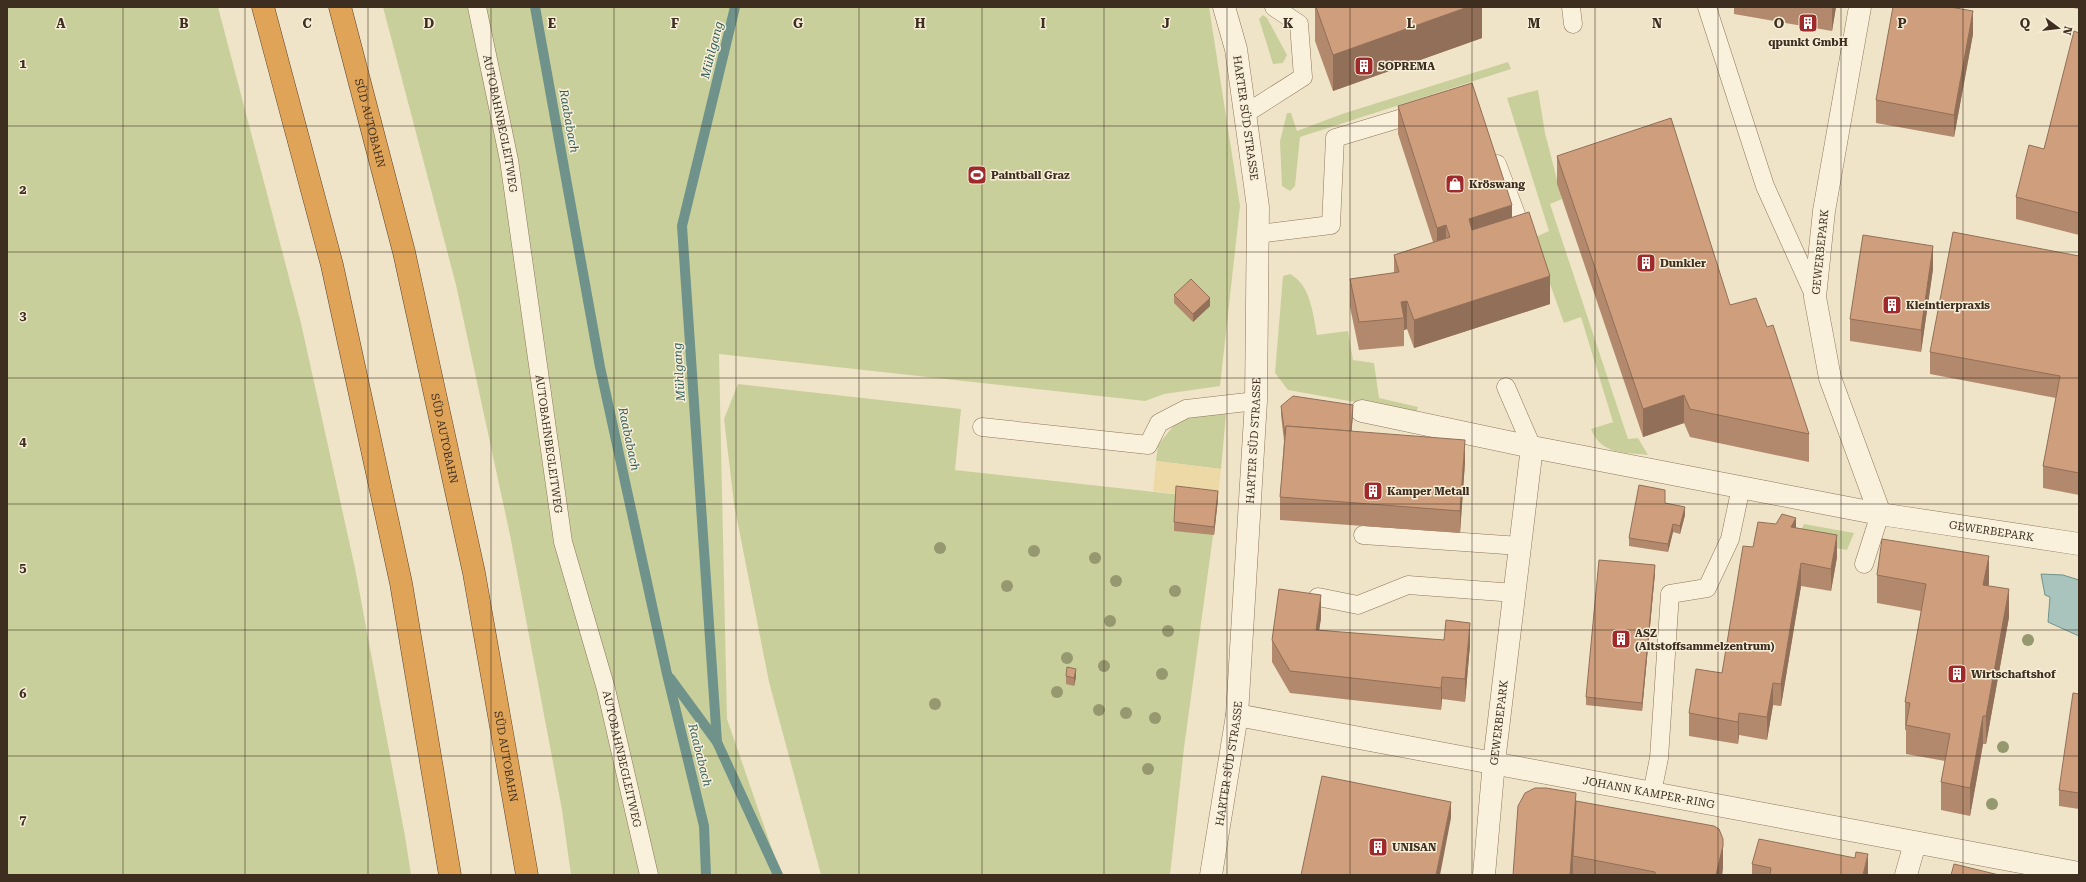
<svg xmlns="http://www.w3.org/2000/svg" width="2086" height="882" font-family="'Roboto Serif',serif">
	<rect width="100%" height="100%" fill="#f0e4c8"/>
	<!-- green -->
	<g fill="#c9cf9b">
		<path d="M 7,7 L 218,7 L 301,323 L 355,568 L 405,836 L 411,875 L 7,875 Z"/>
		<path d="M 383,7 L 1209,7 L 1240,206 L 1220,386 L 1164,394 L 1145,401 L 719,354 L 727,719 L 781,875 L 571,875 L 562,810 L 510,535 L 456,285 Z"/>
		<path d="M 1263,15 L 1267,18 L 1287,55 L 1283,63 L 1273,64 L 1259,19 Z"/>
		<path d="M 1508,62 L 1511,69 L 1300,137 L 1295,186 L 1290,191 L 1282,186 L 1280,141 L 1287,113 L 1291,113 L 1297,131 L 1342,114 Z"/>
		<path d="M 1538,90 L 1545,133 L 1562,199 L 1550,204 L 1628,439 L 1638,438 L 1648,455 C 1624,452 1601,455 1591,429 L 1613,422 L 1581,317 L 1564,323 L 1546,273 L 1529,240 L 1549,231 L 1507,98 Z"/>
		<path d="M 1290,274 C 1311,285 1313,315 1317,335 L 1348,331 L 1353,360 L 1374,363 L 1379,398 L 1418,407 L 1416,413 L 1288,390 L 1275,373 L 1283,276 Z"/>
		<path d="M 738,384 L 961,409 L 955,470 L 1218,499 L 1184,748 L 1170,875 L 821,875 L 769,682 L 734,504 L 724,419 Z"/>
		<path d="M 1226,414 L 1221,469 L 1156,461 L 1158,445 L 1175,424 L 1192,415 Z"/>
		<path d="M 1804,524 L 1854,533 L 1847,550 L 1796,541 Z"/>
	</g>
	<!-- sand -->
	<path fill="#ecd9a5" d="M 1156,461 L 1221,469 L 1218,499 L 1153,491 Z"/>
	<!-- water -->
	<path fill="#a9c4bc" stroke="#6f938a" d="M 2041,574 L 2063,575 L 2079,580 L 2079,636 L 2048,622 L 2050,597 L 2045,595 Z"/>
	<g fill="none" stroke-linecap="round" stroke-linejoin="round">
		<!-- stream -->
		<g stroke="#6f938a" stroke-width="10">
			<path d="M 535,7 L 600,367 L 667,674 L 704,826 L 706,875"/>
			<path d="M 670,678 L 717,742 L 778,875"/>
			<path d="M 717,742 L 682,226 L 735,7"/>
		</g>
		<!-- lane casing -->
		<g stroke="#8d765c" stroke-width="19">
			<g id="lane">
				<path id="s1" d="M 477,7 L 509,160 L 563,542 L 606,689 L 649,875"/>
				<path d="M 1571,7 L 1573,24"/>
				<path d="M 1707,7 L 1765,186 L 1815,297"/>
				<path d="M 1245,114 L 1303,77 L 1299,24 L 1274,7"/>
				<path d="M 1497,164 L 1516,214"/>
				<path d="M 1258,234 L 1331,225 L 1335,138 L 1422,112"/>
				<path d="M 1506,387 L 1532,447"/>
				<path d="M 982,427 L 1148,445 L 1159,423 L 1186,409 L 1256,401"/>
				<path d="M 1363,535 L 1520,546"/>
				<path d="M 1864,564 L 1880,514"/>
				<path d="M 1318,597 L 1358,605 L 1408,585 L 1515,593"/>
				<path d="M 1652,793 L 1659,758 L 1670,594 L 1707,588 L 1730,539 L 1741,487"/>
			</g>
		</g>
		<!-- street casing -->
		<g stroke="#8d765c" stroke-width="23">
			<g id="street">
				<path d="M 1860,7 L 1824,211 L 1815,297 L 1830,378 L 1880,514"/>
				<path id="s2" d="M 1362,411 L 1532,447 L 1880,514 L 2079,544"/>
				<path id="s3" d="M 1237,715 L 2079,873"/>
				<path id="s4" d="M 1211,875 L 1237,715 L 1256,401 L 1258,207 L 1236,49 L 1224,7"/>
				<path id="s5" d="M 1484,875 L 1494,762 L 1532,447"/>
				<path d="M 1906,875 L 1915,843"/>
			</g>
		</g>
		<!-- highway casing -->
		<g stroke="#5b4430" stroke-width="23">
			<g id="highway">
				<path d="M 263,7 L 332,265 L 401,583 L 450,875"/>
				<path id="s6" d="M 340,7 L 404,252 L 474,573 L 527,875"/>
			</g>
		</g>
		<!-- lane -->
		<use href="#lane" stroke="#faf1dc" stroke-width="18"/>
		<!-- street -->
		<use href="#street" stroke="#faf1dc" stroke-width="22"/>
		<!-- highway -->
		<use href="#highway" stroke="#e0a458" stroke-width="22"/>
	</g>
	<!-- trees -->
	<g fill="#96986f">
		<circle cx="940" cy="548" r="6"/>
		<circle cx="1034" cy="551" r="6"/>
		<circle cx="1095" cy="558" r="6"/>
		<circle cx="1116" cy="581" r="6"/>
		<circle cx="1007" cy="586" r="6"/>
		<circle cx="1175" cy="591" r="6"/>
		<circle cx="1110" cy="621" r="6"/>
		<circle cx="1168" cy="631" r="6"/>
		<circle cx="2028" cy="640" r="6"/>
		<circle cx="1067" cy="658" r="6"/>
		<circle cx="1104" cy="666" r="6"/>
		<circle cx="1162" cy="674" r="6"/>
		<circle cx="1057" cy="692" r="6"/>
		<circle cx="935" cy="704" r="6"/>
		<circle cx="1099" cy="710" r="6"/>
		<circle cx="1126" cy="713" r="6"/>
		<circle cx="1155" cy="718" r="6"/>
		<circle cx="2003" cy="747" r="6"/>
		<circle cx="1148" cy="769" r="6"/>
		<circle cx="1992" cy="804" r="6"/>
	</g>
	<!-- wall -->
	<g fill="#b2896c">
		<path d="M 1315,7 L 1482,7 L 1482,38 L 1333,91 L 1315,41 Z"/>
		<path d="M 1734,7 L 1836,7 L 1832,31 L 1734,14 Z"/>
		<path d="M 2068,7 L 2079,7 L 2079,9 Z"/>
		<path d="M 2079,33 L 2079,235 L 2016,219 L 2016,197 L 2044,149 Z"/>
		<path d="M 1973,34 L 1954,137 L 1876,123 L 1876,100 Z"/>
		<path d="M 1398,106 L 1512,217 L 1550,304 L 1414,348 L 1407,329 L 1404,330 L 1404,346 L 1359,350 L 1350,307 L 1350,279 L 1394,273 L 1394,255 L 1433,242 L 1398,134 Z"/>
		<path d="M 1557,156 L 1730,305 L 1809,434 L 1809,462 L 1690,437 L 1684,423 L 1643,437 L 1557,184 Z"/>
		<path d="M 2079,256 L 2079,495 L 2043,488 L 2043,466 L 2056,398 L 1930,374 L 1930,352 Z"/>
		<path d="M 1933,269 L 1921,352 L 1850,341 L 1850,319 Z"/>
		<path d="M 1174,295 L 1210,306 L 1193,322 L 1174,303 Z"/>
		<path d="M 1281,406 L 1353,413 L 1351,431 L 1465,462 L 1460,533 L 1280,520 L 1280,497 L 1284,441 L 1281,415 Z"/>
		<path d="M 1218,499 L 1214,535 L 1174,531 L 1174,522 Z"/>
		<path d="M 1665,503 L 1685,515 L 1680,534 L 1673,532 L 1668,552 L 1629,546 L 1629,538 Z"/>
		<path d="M 1796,528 L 1837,557 L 1831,591 L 1801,586 L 1781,706 L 1773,705 L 1767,740 L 1739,735 L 1738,744 L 1689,736 L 1689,713 L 1722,673 L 1753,547 Z"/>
		<path d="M 1655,573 L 1642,711 L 1586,705 L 1586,697 Z"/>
		<path d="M 1877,575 L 1988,586 L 2009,617 L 1986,744 L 1983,744 L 1970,816 L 1941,810 L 1941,782 L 1945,761 L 1906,754 L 1906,730 L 1905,730 L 1905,702 L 1921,611 L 1877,603 Z"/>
		<path d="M 1321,618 L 1319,630 L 1470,645 L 1465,702 L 1442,699 L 1441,710 L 1290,693 L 1272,662 L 1272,640 Z"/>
		<path d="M 1066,676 L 1076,677 L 1074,686 L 1066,684 Z"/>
		<path d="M 2079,694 L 2079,809 L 2059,806 L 2059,790 Z"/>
		<path d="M 1576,801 L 1723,867 L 1722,875 L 1513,875 Z"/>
		<path d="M 1752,864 L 1868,875 L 1752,875 Z"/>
	</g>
	<!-- shaded-wall -->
	<g fill="#916f58">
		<path d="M 1468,7 L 1482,7 L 1482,38 L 1333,91 L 1333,55 Z"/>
		<path d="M 1832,7 L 1836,7 L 1832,31 Z"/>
		<path d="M 1973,11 L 1973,34 L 1954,137 L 1954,115 Z"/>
		<path d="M 1512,205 L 1512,233 L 1469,247 L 1469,219 Z"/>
		<path d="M 1446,225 L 1446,253 L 1437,256 L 1437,228 Z"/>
		<path d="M 1933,246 L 1933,269 L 1921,352 L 1921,330 Z"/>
		<path d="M 1550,276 L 1550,304 L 1414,348 L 1414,320 Z"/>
		<path d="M 1210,298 L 1210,306 L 1193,322 L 1193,314 Z"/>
		<path d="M 1407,301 L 1407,329 L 1404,330 L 1404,318 L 1401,302 Z"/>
		<path d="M 1684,395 L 1684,423 L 1643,437 L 1643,409 Z"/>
		<path d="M 1353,405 L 1353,413 L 1350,453 L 1350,445 Z"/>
		<path d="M 1465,440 L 1465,462 L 1460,533 L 1460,511 Z"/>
		<path d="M 1218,491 L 1218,499 L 1214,535 L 1214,527 Z"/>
		<path d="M 1685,507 L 1685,515 L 1680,534 L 1680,526 Z"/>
		<path d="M 1796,518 L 1796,540 L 1791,527 Z"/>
		<path d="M 1673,524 L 1673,532 L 1668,552 L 1668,544 Z"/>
		<path d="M 1837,535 L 1837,557 L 1831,591 L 1831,569 Z"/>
		<path d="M 1989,556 L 1989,584 L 1983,613 L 1983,585 Z"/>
		<path d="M 1801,563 L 1801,586 L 1781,706 L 1781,684 Z"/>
		<path d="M 1655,565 L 1655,573 L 1642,711 L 1642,703 Z"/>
		<path d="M 2009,589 L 2009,617 L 1986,744 L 1986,716 Z"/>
		<path d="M 1321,595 L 1321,618 L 1316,652 L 1316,630 Z"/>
		<path d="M 1470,623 L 1470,645 L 1465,702 L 1465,679 Z"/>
		<path d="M 1076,669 L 1076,677 L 1074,686 L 1074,678 Z"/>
		<path d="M 1442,677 L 1442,699 L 1441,710 L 1441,688 Z"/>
		<path d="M 1773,683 L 1773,705 L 1767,740 L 1767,717 Z"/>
		<path d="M 1739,713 L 1739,735 L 1738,744 L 1738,722 Z"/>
		<path d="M 1983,716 L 1983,744 L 1970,816 L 1970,788 Z"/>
		<path d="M 1576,793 L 1576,829 L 1573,856 L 1573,875 L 1570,875 Z"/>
		<path d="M 1451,802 L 1451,818 L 1440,875 L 1436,875 Z"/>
		<path d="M 1723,839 L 1723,867 L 1722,875 L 1716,875 Z"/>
		<path d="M 1868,854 L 1868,875 L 1863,875 Z"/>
	</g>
	<!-- building -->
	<g fill="#cf9f7d" stroke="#916f58">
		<path d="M 1316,7 L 1468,7 L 1333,55 Z"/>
		<path d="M 1893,7 L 1950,7 L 1973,11 L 1954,115 L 1876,100 Z"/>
		<path d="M 2074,31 L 2079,33 L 2079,213 L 2016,197 L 2029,145 L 2044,149 Z"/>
		<path d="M 1472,83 L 1512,205 L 1469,219 L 1472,230 L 1529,212 L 1550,276 L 1414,320 L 1407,301 L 1401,302 L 1404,318 L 1359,322 L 1350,279 L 1399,272 L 1394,255 L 1450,237 L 1446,225 L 1437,228 L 1398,106 Z"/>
		<path d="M 1671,118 L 1730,305 L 1756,298 L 1767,327 L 1773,325 L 1809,434 L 1690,409 L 1684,395 L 1643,409 L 1557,156 Z"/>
		<path d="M 1953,232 L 2079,256 L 2079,473 L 2043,466 L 2060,376 L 1930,352 Z"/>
		<path d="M 1863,235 L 1933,246 L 1921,330 L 1850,319 Z"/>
		<path d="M 1191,279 L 1210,298 L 1193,314 L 1174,295 Z"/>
		<path d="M 1293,396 L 1353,405 L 1351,431 L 1286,426 L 1285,435 L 1281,406 Z"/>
		<path d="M 1286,426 L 1465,440 L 1460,511 L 1280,497 Z"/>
		<path d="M 1639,485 L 1665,490 L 1665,503 L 1685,507 L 1680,526 L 1673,524 L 1668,544 L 1629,538 Z"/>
		<path d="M 1176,486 L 1218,491 L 1214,527 L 1174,522 Z"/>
		<path d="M 1782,514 L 1796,518 L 1791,527 L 1837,535 L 1831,569 L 1801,563 L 1781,684 L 1773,683 L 1767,717 L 1739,713 L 1738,722 L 1689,713 L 1696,669 L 1722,673 L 1743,546 L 1753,547 L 1758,522 L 1776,524 Z"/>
		<path d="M 1882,539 L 1989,556 L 1983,585 L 2009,589 L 1986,716 L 1983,716 L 1970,788 L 1941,782 L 1950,734 L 1906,725 L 1910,703 L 1905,702 L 1926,584 L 1877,575 Z"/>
		<path d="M 1599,560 L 1655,565 L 1642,703 L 1586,697 Z"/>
		<path d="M 1279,589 L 1321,595 L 1316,630 L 1444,640 L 1446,620 L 1470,623 L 1465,679 L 1442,677 L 1441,688 L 1290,671 L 1272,640 Z"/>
		<path d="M 1067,667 L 1076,669 L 1074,678 L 1066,676 Z"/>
		<path d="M 2073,693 L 2079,694 L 2079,793 L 2059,790 Z"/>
		<path d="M 1322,776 L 1451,802 L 1436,875 L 1301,875 Z"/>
		<path d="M 1535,788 L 1546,788 L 1576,793 L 1570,875 L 1513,875 L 1518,806 L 1525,793 Z"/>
		<path d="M 1576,801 L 1714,826 L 1719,829 L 1723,839 L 1723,846 L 1716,875 L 1655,875 L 1655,872 L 1573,856 Z"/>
		<path d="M 1759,839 L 1855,858 L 1856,852 L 1868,854 L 1863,875 L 1770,875 L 1771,868 L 1752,864 Z"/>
		<path d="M 1954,864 L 1999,875 L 1951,875 Z"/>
	</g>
	<!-- grid -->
	<path fill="none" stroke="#3d2e20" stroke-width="1" stroke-opacity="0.55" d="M 123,7 L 123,875M 245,7 L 245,875M 368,7 L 368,875M 491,7 L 491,875M 614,7 L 614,875M 736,7 L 736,875M 859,7 L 859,875M 982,7 L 982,875M 1104,7 L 1104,875M 1227,7 L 1227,875M 1350,7 L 1350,875M 1472,7 L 1472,875M 1595,7 L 1595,875M 1718,7 L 1718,875M 1841,7 L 1841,875M 1963,7 L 1963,875M 7,126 L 2079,126M 7,252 L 2079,252M 7,378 L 2079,378M 7,504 L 2079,504M 7,630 L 2079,630M 7,756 L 2079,756"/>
	<!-- icons -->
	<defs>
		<g id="building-square" transform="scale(1)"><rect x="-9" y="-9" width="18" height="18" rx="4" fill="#9e2a2b" stroke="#f7eed8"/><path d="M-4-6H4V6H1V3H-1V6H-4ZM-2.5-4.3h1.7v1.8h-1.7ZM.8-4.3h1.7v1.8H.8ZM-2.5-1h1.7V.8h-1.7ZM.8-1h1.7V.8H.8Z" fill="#fff"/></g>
		<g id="stadium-square" transform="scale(1)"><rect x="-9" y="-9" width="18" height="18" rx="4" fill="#9e2a2b" stroke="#f7eed8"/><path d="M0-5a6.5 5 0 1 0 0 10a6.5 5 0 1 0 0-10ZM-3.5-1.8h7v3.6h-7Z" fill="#fff"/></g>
		<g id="shop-square" transform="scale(1)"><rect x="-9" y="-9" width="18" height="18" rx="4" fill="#9e2a2b" stroke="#f7eed8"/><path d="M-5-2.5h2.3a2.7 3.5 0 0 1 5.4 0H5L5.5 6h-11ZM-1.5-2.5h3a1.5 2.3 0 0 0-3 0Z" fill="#fff"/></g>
	</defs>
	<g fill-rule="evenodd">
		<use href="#building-square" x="1808" y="23"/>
		<use href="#building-square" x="1364" y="66"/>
		<use href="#stadium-square" x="977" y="175"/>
		<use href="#shop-square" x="1455" y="184"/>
		<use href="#building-square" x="1646" y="263"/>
		<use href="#building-square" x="1892" y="305"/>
		<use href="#building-square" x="1373" y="491"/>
		<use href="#building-square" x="1621" y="639"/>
		<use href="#building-square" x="1957" y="674"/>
		<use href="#building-square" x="1378" y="847"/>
	</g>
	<g text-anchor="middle" stroke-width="3" stroke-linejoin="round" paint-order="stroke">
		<!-- poi labels -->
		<g font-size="11" font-weight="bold" fill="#3d2e20" stroke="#f7eed8" text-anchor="start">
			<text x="1808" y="46" text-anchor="middle">qpunkt GmbH</text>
			<text x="1378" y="70">SOPREMA</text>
			<text x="991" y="179">Paintball Graz</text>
			<text x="1469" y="188">Kröswang</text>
			<text x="1660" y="267">Dunkler</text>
			<text x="1906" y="309">Kleintierpraxis</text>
			<text x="1387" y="495">Kamper Metall</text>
			<text x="1635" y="637">ASZ<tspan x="1635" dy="13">(Altstoffsammelzentrum)</tspan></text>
			<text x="1971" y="678">Wirtschaftshof</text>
			<text x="1392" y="851">UNISAN</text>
		</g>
		<!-- street labels -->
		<g font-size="11" fill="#3d2e20" stroke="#f7eed8">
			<text transform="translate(1246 118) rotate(82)" y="4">HARTER SÜD STRASSE</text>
			<text dy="4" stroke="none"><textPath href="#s6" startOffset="120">SÜD AUTOBAHN</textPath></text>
			<text dy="4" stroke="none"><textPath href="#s1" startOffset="119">AUTOBAHNBEGLEITWEG</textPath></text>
			<text transform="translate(1820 252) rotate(-84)" y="4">GEWERBEPARK</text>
			<text dy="4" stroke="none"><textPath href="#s6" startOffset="444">SÜD AUTOBAHN</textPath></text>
			<text dy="4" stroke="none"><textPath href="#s4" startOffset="437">HARTER SÜD STRASSE</textPath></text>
			<text dy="4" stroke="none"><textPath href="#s1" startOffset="443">AUTOBAHNBEGLEITWEG</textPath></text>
			<text dy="4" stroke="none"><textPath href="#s2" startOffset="641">GEWERBEPARK</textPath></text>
			<text dy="4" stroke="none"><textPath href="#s5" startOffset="153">GEWERBEPARK</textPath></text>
			<text dy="4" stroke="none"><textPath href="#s6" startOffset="768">SÜD AUTOBAHN</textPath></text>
			<text dy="4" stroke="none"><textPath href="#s1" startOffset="767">AUTOBAHNBEGLEITWEG</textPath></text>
			<text dy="4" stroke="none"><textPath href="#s4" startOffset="113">HARTER SÜD STRASSE</textPath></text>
			<text dy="4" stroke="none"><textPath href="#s3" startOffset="419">JOHANN KAMPER-RING</textPath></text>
		</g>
		<!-- water labels -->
		<g font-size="12" font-style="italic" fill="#2f5d5a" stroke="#f7eed8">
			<text transform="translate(712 50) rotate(-76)" y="4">Mühlgang</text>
			<text transform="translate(569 121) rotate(80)" y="4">Raababach</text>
			<text transform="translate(679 372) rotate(-94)" y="4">Mühlgang</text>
			<text transform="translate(629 439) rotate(78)" y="4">Raababach</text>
			<text transform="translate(700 755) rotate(76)" y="4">Raababach</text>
		</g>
	</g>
	<g font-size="13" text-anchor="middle" font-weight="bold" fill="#3d2e20" stroke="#f7eed8" stroke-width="3" stroke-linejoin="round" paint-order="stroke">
		<text x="61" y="28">A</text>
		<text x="184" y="28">B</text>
		<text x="307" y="28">C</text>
		<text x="429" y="28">D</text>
		<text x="552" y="28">E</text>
		<text x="675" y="28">F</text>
		<text x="798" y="28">G</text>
		<text x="920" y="28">H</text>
		<text x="1043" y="28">I</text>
		<text x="1166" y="28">J</text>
		<text x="1288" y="28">K</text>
		<text x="1411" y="28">L</text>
		<text x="1534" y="28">M</text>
		<text x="1657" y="28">N</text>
		<text x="1779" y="28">O</text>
		<text x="1902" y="28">P</text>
		<text x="2025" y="28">Q</text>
		<text x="23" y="68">1</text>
		<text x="23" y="194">2</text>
		<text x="23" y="320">3</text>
		<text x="23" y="446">4</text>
		<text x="23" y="572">5</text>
		<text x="23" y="698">6</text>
		<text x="23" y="824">7</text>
	</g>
	<!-- border -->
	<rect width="2086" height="882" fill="none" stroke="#3d2e20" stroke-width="16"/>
	<!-- north arrow -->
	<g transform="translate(2058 28) rotate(105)" stroke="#f7eed8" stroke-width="3" paint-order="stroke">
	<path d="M0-3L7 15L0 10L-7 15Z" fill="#3d2e20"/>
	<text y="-6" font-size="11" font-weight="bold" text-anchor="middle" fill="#3d2e20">N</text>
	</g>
</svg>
